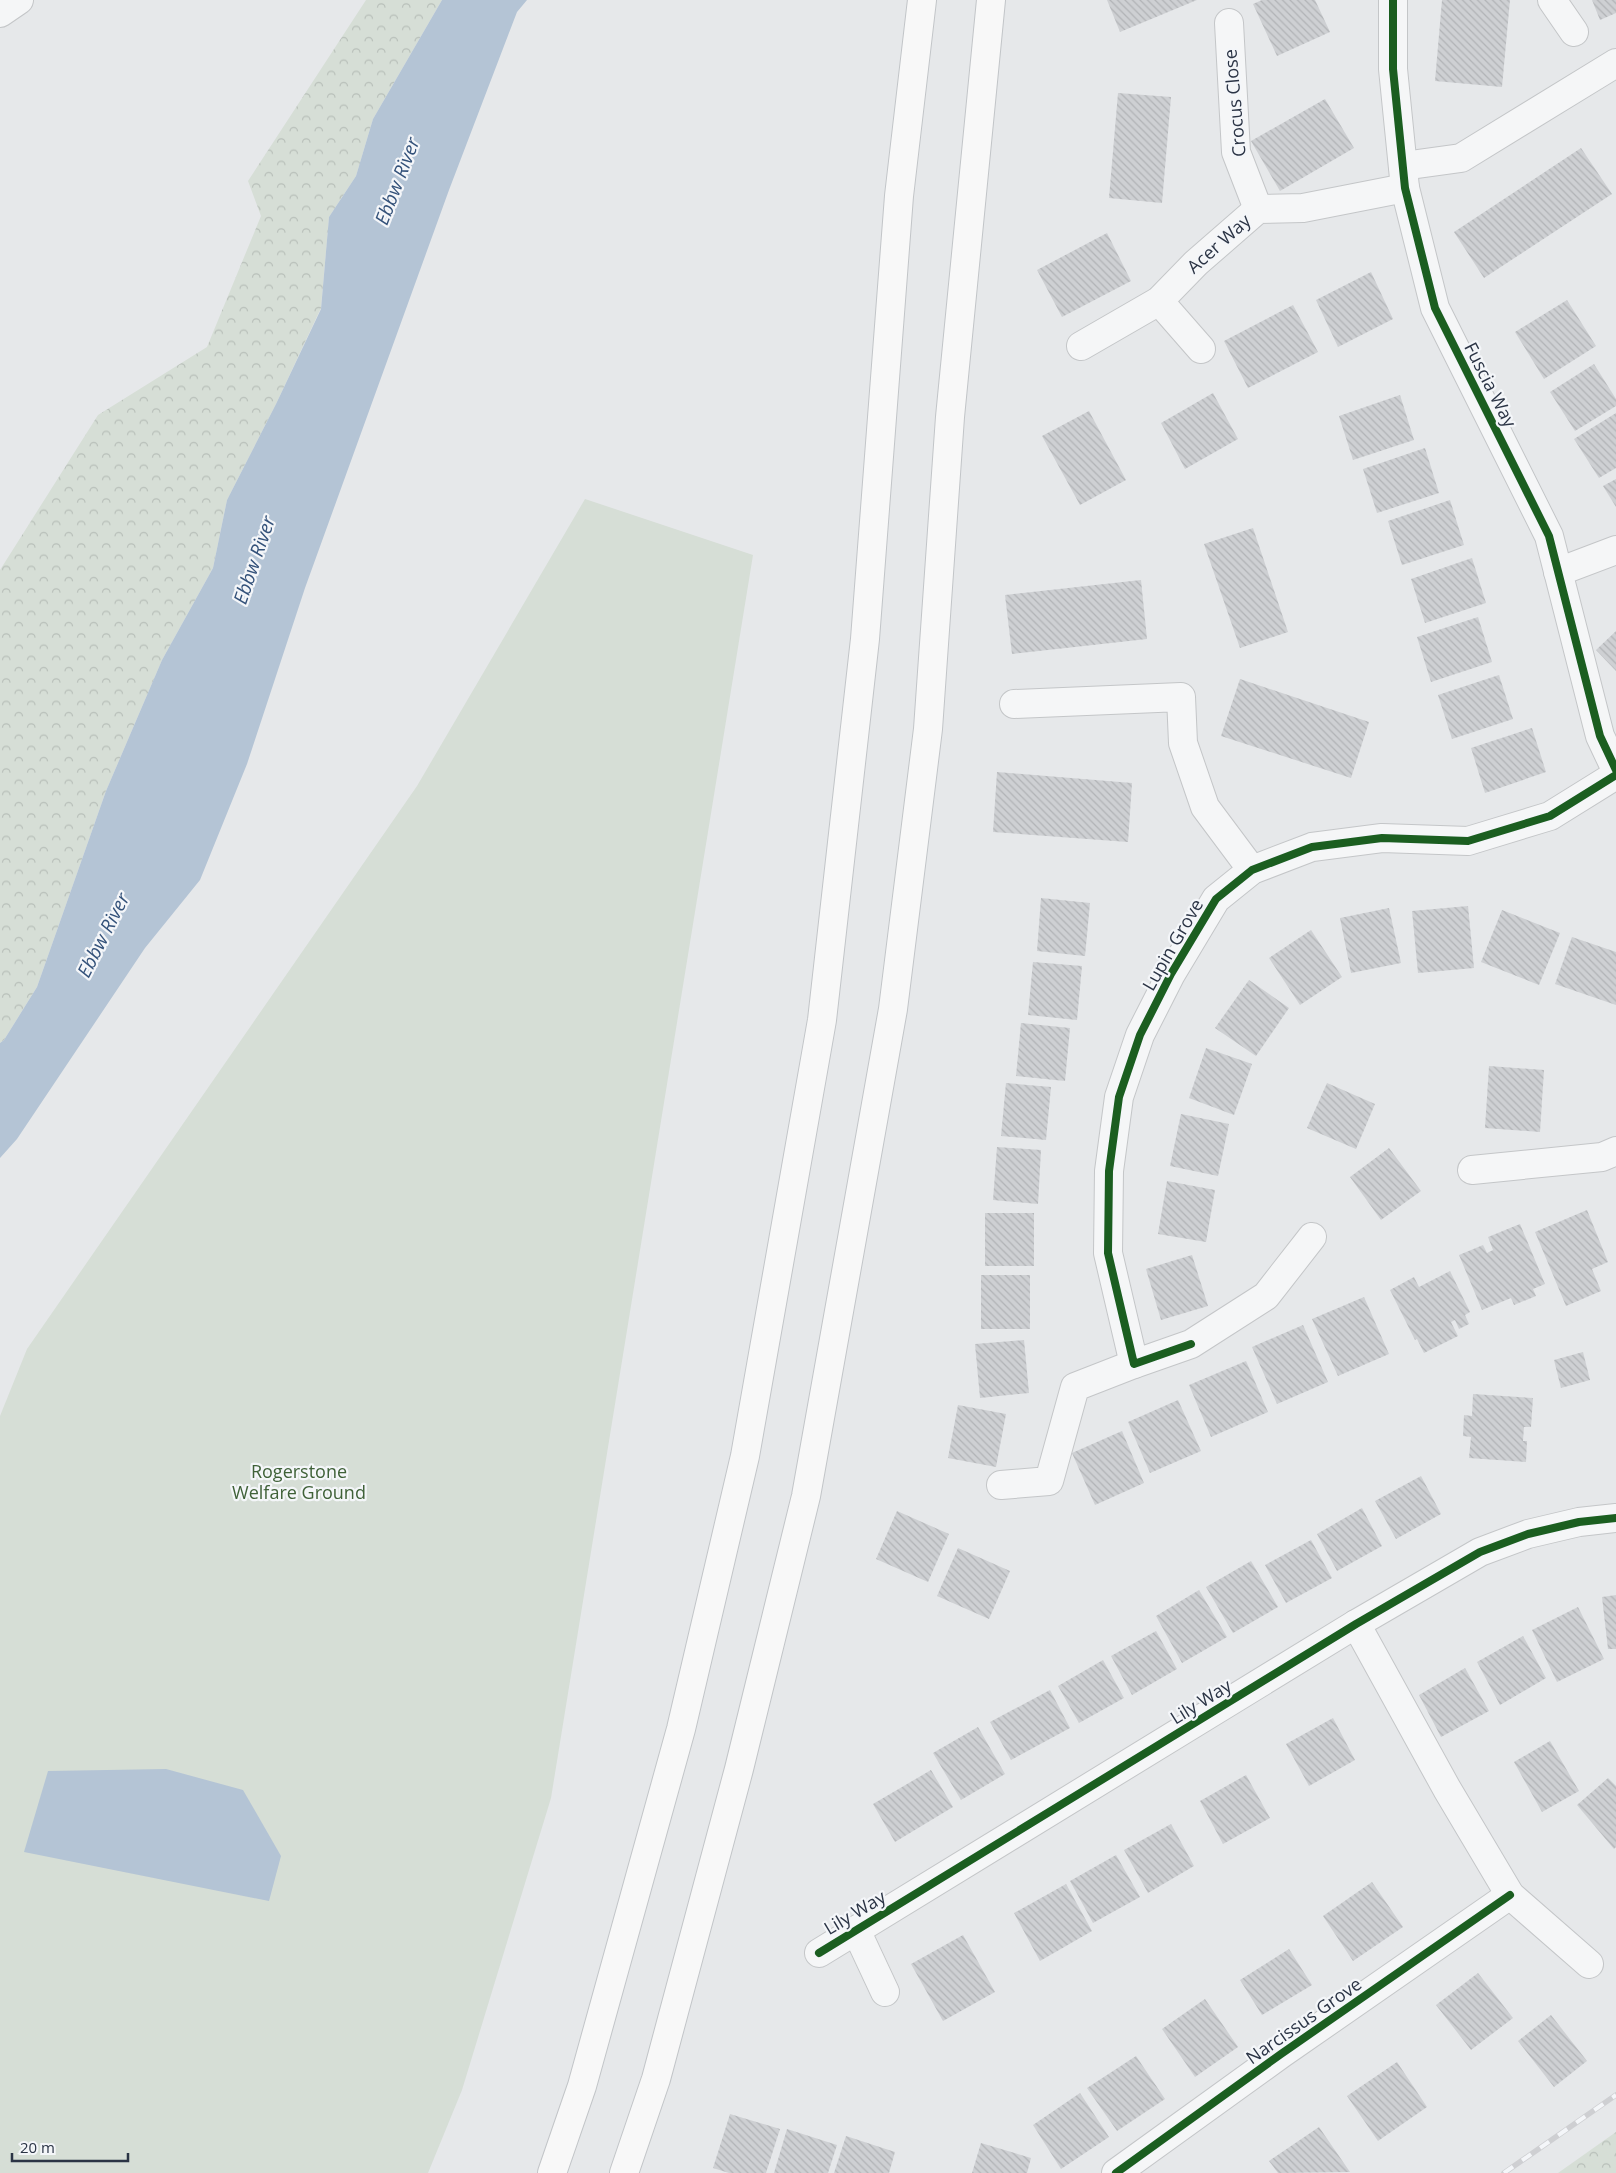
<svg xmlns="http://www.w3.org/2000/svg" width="1616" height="2173" font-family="'Open Sans',sans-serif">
	<defs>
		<pattern id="forest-crowns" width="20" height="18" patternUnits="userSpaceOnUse" patternTransform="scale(1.25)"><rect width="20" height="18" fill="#d6ded6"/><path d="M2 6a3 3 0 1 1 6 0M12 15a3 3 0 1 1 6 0" fill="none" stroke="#b8bfb9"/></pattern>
		<pattern id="building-back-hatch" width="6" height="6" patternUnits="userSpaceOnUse" patternTransform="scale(1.25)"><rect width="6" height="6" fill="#ced0d3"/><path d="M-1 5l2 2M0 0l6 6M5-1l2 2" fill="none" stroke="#b1b3b6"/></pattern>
	</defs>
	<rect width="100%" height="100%" fill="#e6e8ea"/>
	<!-- green -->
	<path fill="#d6ded6" d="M 585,499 L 753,555 L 551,1798 L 462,2090 L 428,2173 L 0,2173 L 0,1416 L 27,1349 L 417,786 Z"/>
	<!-- forest -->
	<g fill="url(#forest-crowns)">
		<path d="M 366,0 L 442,0 L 373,119 L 356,176 L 329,217 L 321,308 L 276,404 L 227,500 L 213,568 L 162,660 L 106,791 L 37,987 L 4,1040 L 0,1043 L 0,570 L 98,415 L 207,347 L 261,216 L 248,181 Z"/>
		<path d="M 1616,2132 L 1616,2173 L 1558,2173 Z"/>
	</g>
	<!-- water -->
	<g fill="#b4c4d5">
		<path d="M 442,0 L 527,0 L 517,12 L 449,190 L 305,588 L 247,764 L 200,880 L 145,948 L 17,1139 L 0,1158 L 0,1043 L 4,1040 L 37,987 L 106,791 L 162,660 L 213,568 L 227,500 L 276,404 L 321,309 L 329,217 L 356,176 L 373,119 Z"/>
		<path d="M 166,1769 L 243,1790 L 281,1856 L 269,1901 L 24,1852 L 48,1771 Z"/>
	</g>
	<!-- building -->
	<g fill="url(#building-back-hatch)">
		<path d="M 1107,0 L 1197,0 L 1120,32 Z"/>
		<path d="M 1262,0 L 1315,0 L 1330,32 L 1277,56 L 1253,4 Z"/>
		<path d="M 1442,0 L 1510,0 L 1502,87 L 1435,81 Z"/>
		<path d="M 1592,0 L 1616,0 L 1616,13 L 1600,20 Z"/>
		<path d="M 1118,93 L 1171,97 L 1162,203 L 1109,198 Z"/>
		<path d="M 1325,99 L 1354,148 L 1280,191 L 1251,141 Z"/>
		<path d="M 1581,148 L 1612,194 L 1484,278 L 1454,232 Z"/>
		<path d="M 1107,233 L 1131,281 L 1062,317 L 1037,270 Z"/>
		<path d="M 1371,272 L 1393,319 L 1338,347 L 1316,300 Z"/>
		<path d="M 1567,300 L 1596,346 L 1544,379 L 1515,332 Z"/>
		<path d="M 1293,305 L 1318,352 L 1248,388 L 1224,341 Z"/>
		<path d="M 1594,364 L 1616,399 L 1616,406 L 1575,431 L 1550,392 Z"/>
		<path d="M 1213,393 L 1238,439 L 1185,469 L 1161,423 Z"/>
		<path d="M 1400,395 L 1414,440 L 1353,460 L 1339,416 Z"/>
		<path d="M 1089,411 L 1126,480 L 1080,505 L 1042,436 Z"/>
		<path d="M 1616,413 L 1616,468 L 1599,478 L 1574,439 Z"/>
		<path d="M 1425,448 L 1439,493 L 1377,513 L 1363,469 Z"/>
		<path d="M 1616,479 L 1616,507 L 1603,486 Z"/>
		<path d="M 1450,500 L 1464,545 L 1402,565 L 1388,521 Z"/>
		<path d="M 1253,528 L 1288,632 L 1240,648 L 1204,544 Z"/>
		<path d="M 1472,558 L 1486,603 L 1425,623 L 1411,579 Z"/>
		<path d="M 1141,580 L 1147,639 L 1012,654 L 1005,595 Z"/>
		<path d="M 1478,617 L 1492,662 L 1431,682 L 1417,637 Z"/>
		<path d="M 1616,631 L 1616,671 L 1596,650 Z"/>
		<path d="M 1499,675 L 1513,719 L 1452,739 L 1438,695 Z"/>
		<path d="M 1240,679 L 1369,722 L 1351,778 L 1221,736 Z"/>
		<path d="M 1532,728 L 1546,772 L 1485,793 L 1471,748 Z"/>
		<path d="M 997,772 L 1132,783 L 1128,842 L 993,832 Z"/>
		<path d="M 1041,898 L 1090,903 L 1085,956 L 1037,951 Z"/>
		<path d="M 1468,906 L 1474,968 L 1418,973 L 1412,911 Z"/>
		<path d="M 1389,908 L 1401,963 L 1351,973 L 1340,918 Z"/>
		<path d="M 1502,910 L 1560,933 L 1539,985 L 1481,962 Z"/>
		<path d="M 1311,930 L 1342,977 L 1300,1005 L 1269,958 Z"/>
		<path d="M 1572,937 L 1616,952 L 1616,1005 L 1555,984 Z"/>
		<path d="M 1033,962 L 1082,966 L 1077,1020 L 1028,1015 Z"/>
		<path d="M 1249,980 L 1289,1008 L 1256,1056 L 1215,1028 Z"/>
		<path d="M 1021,1023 L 1070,1028 L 1065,1081 L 1016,1076 Z"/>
		<path d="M 1206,1048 L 1252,1064 L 1234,1115 L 1189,1098 Z"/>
		<path d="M 1489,1066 L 1544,1070 L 1540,1132 L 1485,1128 Z"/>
		<path d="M 1006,1083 L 1051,1087 L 1046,1140 L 1001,1136 Z"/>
		<path d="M 1327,1083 L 1375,1104 L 1356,1149 L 1307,1128 Z"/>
		<path d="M 1181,1114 L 1229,1124 L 1218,1176 L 1170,1166 Z"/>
		<path d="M 997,1147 L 1041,1150 L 1038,1204 L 993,1200 Z"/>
		<path d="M 1389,1148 L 1421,1191 L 1381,1220 L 1350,1177 Z"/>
		<path d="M 1167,1181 L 1215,1190 L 1206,1242 L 1158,1234 Z"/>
		<path d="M 1587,1210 L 1608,1262 L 1592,1269 L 1601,1291 L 1566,1306 L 1535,1232 Z"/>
		<rect x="985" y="1213" width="49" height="53"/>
		<path d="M 1520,1224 L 1545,1284 L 1533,1289 L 1536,1296 L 1514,1305 L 1511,1298 L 1482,1310 L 1459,1255 L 1483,1245 L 1487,1253 L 1493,1250 L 1488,1237 Z"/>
		<path d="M 1192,1255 L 1208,1306 L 1161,1320 L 1146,1269 Z"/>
		<path d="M 1450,1271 L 1470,1312 L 1465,1315 L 1469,1324 L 1459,1329 L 1455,1320 L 1451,1322 L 1458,1336 L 1424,1353 L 1417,1339 L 1415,1340 L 1390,1290 L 1414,1277 L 1419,1287 Z"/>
		<rect x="981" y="1275" width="49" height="54"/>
		<path d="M 1364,1297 L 1389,1354 L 1338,1376 L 1312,1319 Z"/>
		<path d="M 1303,1325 L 1328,1382 L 1277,1404 L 1252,1347 Z"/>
		<path d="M 1024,1340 L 1029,1393 L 980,1398 L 975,1344 Z"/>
		<path d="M 1583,1352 L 1590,1380 L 1561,1388 L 1554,1360 Z"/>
		<path d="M 1246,1361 L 1268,1412 L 1211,1437 L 1189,1385 Z"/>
		<path d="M 1473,1394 L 1533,1398 L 1531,1427 L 1524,1427 L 1523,1441 L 1527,1441 L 1526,1462 L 1469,1458 L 1471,1437 L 1463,1436 L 1464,1415 L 1472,1416 Z"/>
		<path d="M 1178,1400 L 1201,1451 L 1150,1473 L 1128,1422 Z"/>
		<path d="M 958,1405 L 1006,1414 L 996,1467 L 948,1458 Z"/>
		<path d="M 1122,1431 L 1144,1483 L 1095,1505 L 1072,1453 Z"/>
		<path d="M 1421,1476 L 1441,1514 L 1396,1539 L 1375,1501 Z"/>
		<path d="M 1362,1508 L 1382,1546 L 1337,1571 L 1317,1534 Z"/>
		<path d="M 897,1511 L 949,1534 L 928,1582 L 876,1559 Z"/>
		<path d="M 1311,1540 L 1332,1578 L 1286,1603 L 1265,1565 Z"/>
		<path d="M 958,1548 L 1010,1571 L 989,1619 L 937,1596 Z"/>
		<path d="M 1251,1561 L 1278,1607 L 1233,1633 L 1206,1587 Z"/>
		<path d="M 1199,1590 L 1227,1637 L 1182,1663 L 1156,1616 Z"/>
		<path d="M 1616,1595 L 1616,1649 L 1608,1649 L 1602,1597 Z"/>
		<path d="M 1578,1607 L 1604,1659 L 1557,1682 L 1532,1630 Z"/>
		<path d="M 1156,1631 L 1177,1669 L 1132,1695 L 1111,1656 Z"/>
		<path d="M 1523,1636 L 1546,1678 L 1500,1705 L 1477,1662 Z"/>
		<path d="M 1103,1660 L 1124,1698 L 1079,1723 L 1058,1686 Z"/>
		<path d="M 1465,1668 L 1489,1711 L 1441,1737 L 1419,1695 Z"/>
		<path d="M 1050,1690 L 1070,1728 L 1011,1760 L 990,1722 Z"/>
		<path d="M 1333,1718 L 1355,1760 L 1309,1786 L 1286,1744 Z"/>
		<path d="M 978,1727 L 1005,1774 L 961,1800 L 933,1753 Z"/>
		<path d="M 1550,1741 L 1579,1791 L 1542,1812 L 1514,1762 Z"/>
		<path d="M 931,1770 L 953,1807 L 895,1842 L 873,1804 Z"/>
		<path d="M 1246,1775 L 1270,1818 L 1223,1844 L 1200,1801 Z"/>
		<path d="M 1608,1778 L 1616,1786 L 1616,1847 L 1614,1849 L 1577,1805 Z"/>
		<path d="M 1171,1824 L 1194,1866 L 1148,1893 L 1124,1850 Z"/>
		<path d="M 1116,1855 L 1140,1897 L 1093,1923 L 1070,1881 Z"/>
		<path d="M 1372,1882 L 1403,1927 L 1353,1961 L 1323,1916 Z"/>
		<path d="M 1066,1884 L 1092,1931 L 1040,1961 L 1014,1913 Z"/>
		<path d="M 963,1935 L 995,1992 L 943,2021 L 911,1964 Z"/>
		<path d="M 1289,1949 L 1312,1985 L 1262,2015 L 1240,1980 Z"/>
		<path d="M 1478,1973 L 1513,2018 L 1471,2050 L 1436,2005 Z"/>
		<path d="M 1205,1999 L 1238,2047 L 1195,2077 L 1162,2029 Z"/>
		<path d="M 1551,2015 L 1587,2061 L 1554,2087 L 1518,2041 Z"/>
		<path d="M 1136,2056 L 1165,2099 L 1117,2131 L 1087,2088 Z"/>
		<path d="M 1397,2062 L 1427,2107 L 1378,2141 L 1347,2096 Z"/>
		<path d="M 1080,2093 L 1109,2137 L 1061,2169 L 1033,2125 Z"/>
		<path d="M 730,2114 L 780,2129 L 766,2173 L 729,2173 L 713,2168 Z"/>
		<path d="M 1319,2127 L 1350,2172 L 1278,2173 L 1269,2161 Z"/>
		<path d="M 787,2129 L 837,2145 L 828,2173 L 774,2173 Z"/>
		<path d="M 846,2136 L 895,2152 L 889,2173 L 834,2173 Z"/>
		<path d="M 981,2143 L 1031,2158 L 1027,2173 L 972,2173 Z"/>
	</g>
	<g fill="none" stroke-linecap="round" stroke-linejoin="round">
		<!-- minor casing -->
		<g stroke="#c4c6c8" stroke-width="30">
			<g id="minor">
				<path d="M 1393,0 L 1393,69 L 1405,188 L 1435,308 L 1549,536 L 1600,736 L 1616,770"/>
				<path d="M 1552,0 L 1574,32"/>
				<path d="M 0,13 L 19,0"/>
				<path d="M 1229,23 L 1236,152 L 1258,209"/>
				<path d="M 1403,166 L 1461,158 L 1616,63"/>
				<path d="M 1159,301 L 1201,349"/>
				<path d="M 1081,346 L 1159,301 L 1196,263 L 1258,209 L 1303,208 L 1405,188"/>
				<path d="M 1558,572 L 1616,550"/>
				<path d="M 1014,704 L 1181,697 L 1183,743 L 1205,807 L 1252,870"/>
				<path d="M 1472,1170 L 1602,1157 L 1616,1151"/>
				<path d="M 1312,1237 L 1266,1296 L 1191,1344 L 1134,1364 L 1108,1253 L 1109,1171 L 1119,1097 L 1140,1035 L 1171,974 L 1216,899 L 1252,870 L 1312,847 L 1382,838 L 1468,841 L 1550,816 L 1616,775"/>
				<path d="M 1001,1485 L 1049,1481 L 1075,1387 L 1134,1364"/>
				<path d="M 1356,1624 L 1447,1789 L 1510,1895 L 1589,1964"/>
				<path d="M 856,1930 L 885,1992"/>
				<path d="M 819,1953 L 1356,1624 L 1480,1552 L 1528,1534 L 1579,1522 L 1616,1518"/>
				<path d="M 1116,2173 L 1281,2054 L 1510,1895"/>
			</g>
		</g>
		<!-- major casing -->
		<g stroke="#c2c5c8" stroke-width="30">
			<g id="major">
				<path d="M 552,2173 L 582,2086 L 681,1729 L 745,1456 L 822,1020 L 865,639 L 899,196 L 922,0"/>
				<path d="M 624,2173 L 656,2079 L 739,1769 L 806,1496 L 893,1009 L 928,729 L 950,417 L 991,0"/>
			</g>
		</g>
		<!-- minor -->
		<use href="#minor" stroke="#f5f6f7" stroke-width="28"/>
		<!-- major -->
		<use href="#major" stroke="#f8f8f8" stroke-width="28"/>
		<!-- rail casing -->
		<g stroke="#cecfd2" stroke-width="5.5">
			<path id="rail" d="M 1504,2173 L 1616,2095"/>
		</g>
		<!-- rail -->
		<use href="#rail" stroke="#f4f6f9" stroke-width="4" stroke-dasharray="11" stroke-linecap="butt"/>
		<!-- cycleway casing -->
		<g stroke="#f4f6f9" stroke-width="11">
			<g id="cycleway">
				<path d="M 1393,0 L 1393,69 L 1405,188 L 1435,308 L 1549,536 L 1600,736 L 1616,770"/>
				<path d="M 1191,1344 L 1134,1364 L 1108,1253 L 1109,1171 L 1119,1097 L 1140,1035 L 1171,974 L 1216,899 L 1252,870 L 1312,847 L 1382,838 L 1468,841 L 1550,816 L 1616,775"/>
				<path d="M 819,1953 L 1356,1624 L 1480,1552 L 1528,1534 L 1579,1522 L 1616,1518"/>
				<path d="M 1116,2173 L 1281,2054 L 1510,1895"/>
			</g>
		</g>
		<!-- cycleway -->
		<use href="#cycleway" stroke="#1b5e20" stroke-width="8"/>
	</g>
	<g text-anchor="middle" stroke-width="4.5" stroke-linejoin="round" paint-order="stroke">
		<!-- street labels -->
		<g font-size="18" fill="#2b3445" stroke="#f4f6f9">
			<text transform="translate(1235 103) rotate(-95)" y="6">Crocus Close</text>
			<text transform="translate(1219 244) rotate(-42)" y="6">Acer Way</text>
			<text transform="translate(1490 385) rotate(63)" y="6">Fuscia Way</text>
			<text transform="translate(1173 945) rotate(-60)" y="6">Lupin Grove</text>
			<text transform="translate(1201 1702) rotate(-32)" y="6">Lily Way</text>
			<text transform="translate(855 1913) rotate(-31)" y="6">Lily Way</text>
			<text transform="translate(1304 2021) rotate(-35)" y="6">Narcissus Grove</text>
		</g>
		<!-- park labels -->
		<g font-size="18" fill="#3f6138" stroke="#f4f6f9">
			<text x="299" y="1478">Rogerstone<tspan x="299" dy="21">Welfare Ground</tspan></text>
		</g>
		<!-- water labels -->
		<g font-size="19" font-style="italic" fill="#34527a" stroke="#f4f6f9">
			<text transform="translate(397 181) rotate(-69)" y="7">Ebbw River</text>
			<text transform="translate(254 560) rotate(-71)" y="7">Ebbw River</text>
			<text transform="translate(103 935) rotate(-63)" y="7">Ebbw River</text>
		</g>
	</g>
	<!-- scale -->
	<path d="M12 2153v8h116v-8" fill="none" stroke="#2b3445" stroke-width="2.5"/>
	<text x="20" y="2153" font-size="15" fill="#2b3445" stroke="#f4f6f9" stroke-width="4" paint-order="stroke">20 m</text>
</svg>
